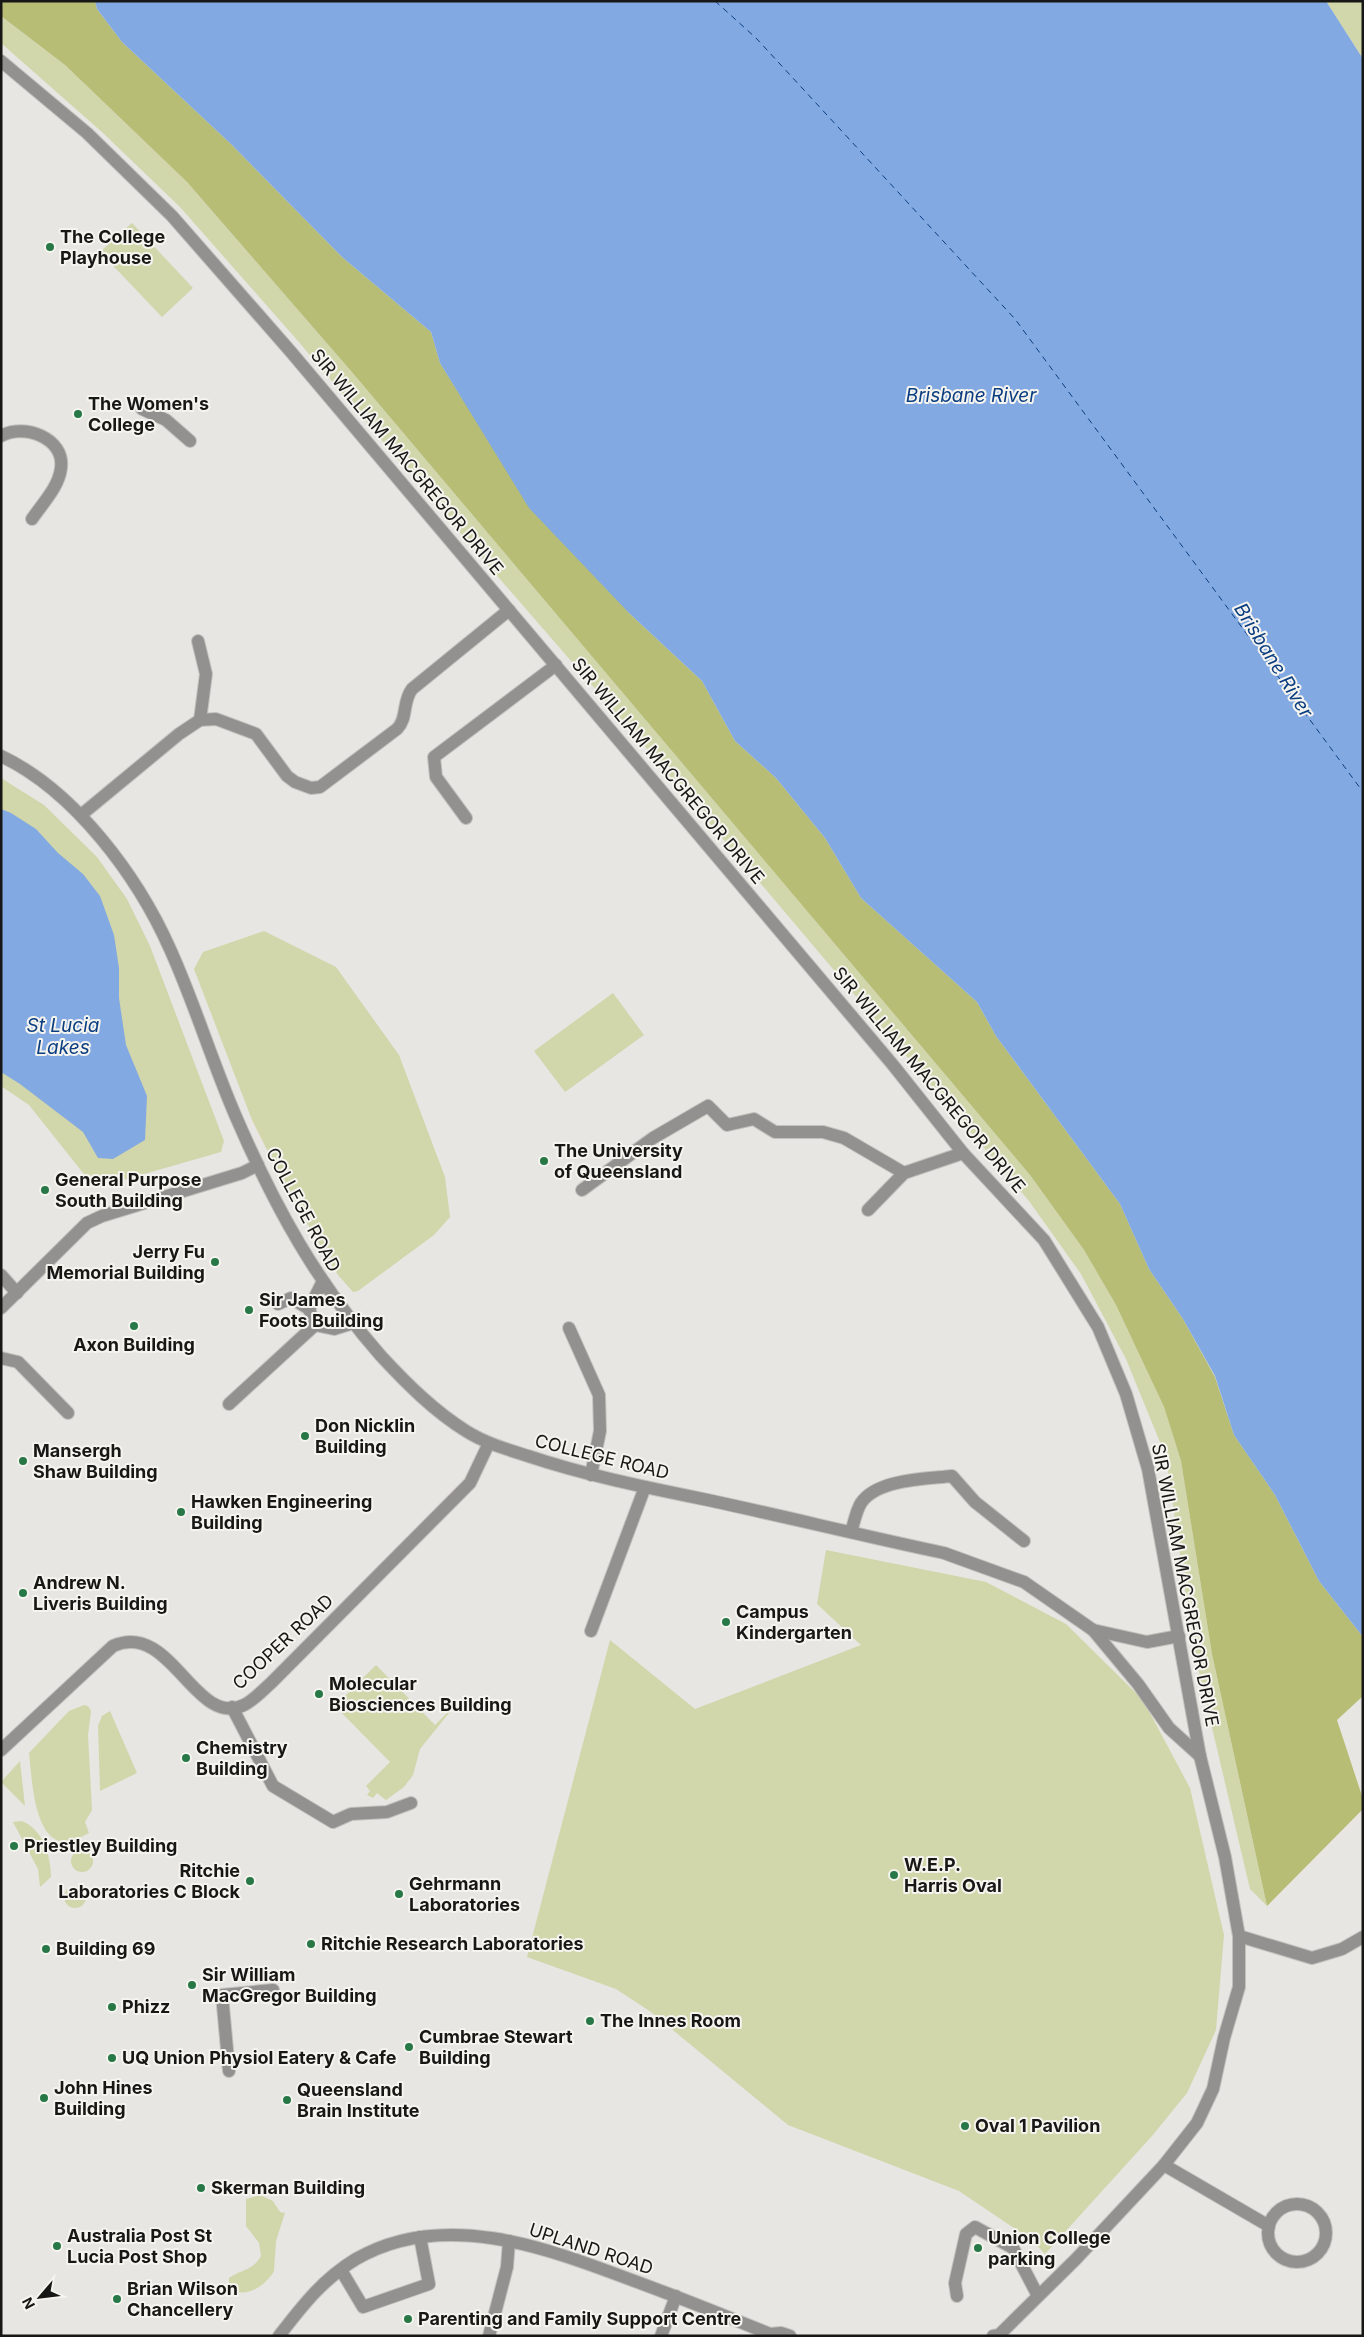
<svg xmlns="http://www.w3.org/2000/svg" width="1364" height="2337" font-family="Inter,sans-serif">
	<rect width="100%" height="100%" fill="#e8e6e2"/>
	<!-- green -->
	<g fill="#d2d6ab">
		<path d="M 1326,1 L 1363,1 L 1363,59 Z"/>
		<path d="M 1,16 L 65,65 L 187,182 L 351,371 L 1030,1175 L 1084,1250 L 1116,1305 L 1164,1407 L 1181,1461 L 1212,1654 L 1267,1906 L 1250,1889 L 1194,1651 L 1166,1457 L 1126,1359 L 1081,1274 L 1029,1201 L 636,736 L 473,548 L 298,341 L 180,207 L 103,133 L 1,43 Z"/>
		<path d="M 132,223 L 193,288 L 162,317 L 100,252 Z"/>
		<path d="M 1,778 L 44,805 L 97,857 L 127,899 L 150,946 L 224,1141 L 221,1152 L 95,1188 L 29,1105 L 1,1086 Z"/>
		<path d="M 264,931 L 336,967 L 399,1055 L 445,1177 L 450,1217 L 434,1235 L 358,1291 L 353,1292 L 338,1275 L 286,1188 L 252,1120 L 194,969 L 203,952 Z"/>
		<path d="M 613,993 L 644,1035 L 565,1092 L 534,1051 Z"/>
		<path d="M 826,1550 L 986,1582 L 1066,1624 L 1143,1700 L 1190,1788 L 1224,1935 L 1216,2030 L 1187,2093 L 1152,2136 L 1045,2254 L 1033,2241 L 959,2191 L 788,2125 L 651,2012 L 616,1989 L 527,1957 L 610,1640 L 695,1709 L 861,1645 L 817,1604 Z"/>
		<path d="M 376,1665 L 435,1725 L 457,1703 L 420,1749 L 413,1775 L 404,1787 L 386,1800 L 377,1793 L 373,1798 L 367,1795 L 370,1791 L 366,1786 L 390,1762 L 335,1706 Z"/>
		<path d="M 84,1705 L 88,1706 L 91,1711 L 88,1735 L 92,1810 L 85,1822 L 89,1833 C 82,1837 72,1842 64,1842 C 33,1839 32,1776 29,1753 L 69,1711 Z"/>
		<path d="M 110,1711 L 137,1773 L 100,1791 L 98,1726 L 102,1716 Z"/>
		<path d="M 20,1761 L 25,1806 L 1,1782 Z"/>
		<path d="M 21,1821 C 43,1828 51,1857 51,1877 L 40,1887 L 38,1869 L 13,1822 Z"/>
		<circle cx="82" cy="1861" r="11"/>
		<circle cx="75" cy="1897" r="11"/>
		<path d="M 260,2195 L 273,2201 L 280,2212 L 285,2213 L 276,2241 L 274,2271 C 266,2286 243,2301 229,2287 L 229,2278 C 241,2269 253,2271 261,2256 L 259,2243 L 246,2226 L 246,2199 Z"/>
	</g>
	<!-- forest -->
	<path fill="#b7bd75" d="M 1,1 L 95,1 L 97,9 L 122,42 L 232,145 L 342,257 L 431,332 L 440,363 L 476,420 L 629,613 L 702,681 L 735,741 L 776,778 L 825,838 L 861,898 L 977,1002 L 996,1036 L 1120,1204 L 1149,1269 L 1183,1319 L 1215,1377 L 1234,1435 L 1275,1495 L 1319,1581 L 1363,1637 L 1363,1696 L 1337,1720 L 1363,1799 L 1363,1809 L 1267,1906 L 1212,1654 L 1181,1461 L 1164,1407 L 1116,1305 L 1084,1250 L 1030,1175 L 351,371 L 187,182 L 65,65 L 1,16 Z"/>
	<!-- water -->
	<g fill="#82a9e2">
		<path d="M 95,1 L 1326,1 L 1363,59 L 1363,1637 L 1319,1581 L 1275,1495 L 1234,1435 L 1215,1376 L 1183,1319 L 1149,1269 L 1120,1204 L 996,1036 L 977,1002 L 861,898 L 825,838 L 776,778 L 735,741 L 702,681 L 629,613 L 529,508 L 440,363 L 431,332 L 342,257 L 232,145 L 122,42 L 97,9 Z"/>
		<path d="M 1,809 L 11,813 L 36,829 L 58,853 L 83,874 L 100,896 L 114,935 L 119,968 L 119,998 L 126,1045 L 147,1096 L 145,1140 L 113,1159 L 98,1158 L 83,1132 L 20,1084 L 1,1072 Z"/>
	</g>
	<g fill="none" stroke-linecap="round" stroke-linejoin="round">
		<!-- ferry -->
		<path stroke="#0b3e81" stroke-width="1" stroke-dasharray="6 5" stroke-linecap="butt" d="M 715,1 L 756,38 L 1015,319 L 1363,792"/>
		<!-- minor casing -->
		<g stroke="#c2c1bd" stroke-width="14">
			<g id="minor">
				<path d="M 1,61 L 87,133 L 172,216 L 291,352 L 893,1065 L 963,1153 L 1044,1240 L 1098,1327 L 1126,1394 L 1148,1469 L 1200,1756 L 1225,1857 L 1239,1936 L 1239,1987 L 1224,2038 L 1213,2089 L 1197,2123 L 1164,2165 L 1076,2259 L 1003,2331 L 999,2335 L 993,2336"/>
				<path d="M 142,409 L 166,420 L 190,441"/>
				<path d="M 1,436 C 24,423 65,438 61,468 C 59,487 42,504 32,519"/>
				<path d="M 198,641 L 206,674 L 200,720"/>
				<path d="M 1,756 C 75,791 138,877 170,949 C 195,1004 212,1062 236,1117 C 275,1207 316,1282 381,1356 C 407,1384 434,1411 466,1431 C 485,1443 506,1449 528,1456 C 585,1475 644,1487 703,1499 C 783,1516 863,1536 944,1553 L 1024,1582 L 1093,1630 L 1147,1642 L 1179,1636"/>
				<path d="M 81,815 L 179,734 L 200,720 L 216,719 L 256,734 L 287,776 L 295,782 L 311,788 L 320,787 L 397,729 C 408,718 402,702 412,689 L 509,610"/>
				<path d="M 466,818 L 436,777 L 434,757 L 556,665"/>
				<path d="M 582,1190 L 653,1138 L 708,1106 L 727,1125 L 754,1119 L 775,1132 L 823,1132 L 844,1138 L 904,1173"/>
				<path d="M 868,1210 L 904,1173 L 963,1153"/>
				<path d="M 1,1275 L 17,1293"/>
				<path d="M 278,1304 L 291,1298 L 309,1309 L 315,1325 L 334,1329 L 353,1323"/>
				<path d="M 1,1308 L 87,1223 L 102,1216 L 242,1173 L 258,1165"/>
				<path d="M 309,1309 L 322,1283"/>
				<path d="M 569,1328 L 599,1395 L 600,1431 L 591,1475"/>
				<path d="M 1,1358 L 18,1362 L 68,1413"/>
				<path d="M 229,1404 L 315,1325"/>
				<path d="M 851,1532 C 854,1523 856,1511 861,1503 C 877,1479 926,1479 952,1476 L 975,1502 L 1024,1541"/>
				<path d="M 1093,1630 L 1138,1684 L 1169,1728 L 1200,1756"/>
				<path d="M 591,1631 L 645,1487"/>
				<path d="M 232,1707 L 273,1786 L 333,1822 L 351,1814 L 387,1812 L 411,1803"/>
				<path d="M 1,1750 L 113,1646 C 171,1620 195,1729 244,1705 C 254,1700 263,1690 271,1683 L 470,1483 L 489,1443"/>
				<path d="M 1239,1936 L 1312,1958 L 1342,1949 L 1363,1937"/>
				<path d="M 229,2071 L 222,1995 L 273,1990"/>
				<path d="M 1164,2165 L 1269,2226"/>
				<circle cx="1297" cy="2233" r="29"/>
				<path d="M 341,2270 L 363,2307 L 429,2284 L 420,2237"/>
				<path d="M 957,2296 L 955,2283 L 966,2234 L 975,2227 L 1013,2248 L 1038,2296"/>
				<path d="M 279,2336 C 302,2306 323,2279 356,2259 C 442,2209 544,2247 629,2279 C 676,2296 723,2315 770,2334 L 781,2333 L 790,2336"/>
				<path d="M 489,2336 L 507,2267 L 509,2241"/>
				<path d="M 661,2336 L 676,2296"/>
			</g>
		</g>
		<!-- minor -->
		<use href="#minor" stroke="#939190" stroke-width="12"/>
	</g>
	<!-- markers -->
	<g fill="#287747" stroke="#f5f4ef" stroke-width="2">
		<circle cx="50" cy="247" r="5"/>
		<circle cx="78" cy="414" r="5"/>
		<circle cx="544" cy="1161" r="5"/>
		<circle cx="45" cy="1190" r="5"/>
		<circle cx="215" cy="1262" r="5"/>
		<circle cx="249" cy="1310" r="5"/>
		<circle cx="134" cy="1326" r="5"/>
		<circle cx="305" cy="1436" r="5"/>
		<circle cx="23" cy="1461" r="5"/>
		<circle cx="181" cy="1512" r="5"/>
		<circle cx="23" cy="1593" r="5"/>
		<circle cx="726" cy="1622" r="5"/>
		<circle cx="319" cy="1694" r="5"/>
		<circle cx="186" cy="1758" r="5"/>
		<circle cx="14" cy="1846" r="5"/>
		<circle cx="894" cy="1875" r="5"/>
		<circle cx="250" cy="1881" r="5"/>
		<circle cx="399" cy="1894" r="5"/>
		<circle cx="311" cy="1944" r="5"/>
		<circle cx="46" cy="1949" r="5"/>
		<circle cx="192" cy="1985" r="5"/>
		<circle cx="112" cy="2007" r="5"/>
		<circle cx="590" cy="2021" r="5"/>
		<circle cx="409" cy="2047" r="5"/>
		<circle cx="112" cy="2058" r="5"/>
		<circle cx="44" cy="2098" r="5"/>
		<circle cx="287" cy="2100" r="5"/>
		<circle cx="965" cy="2126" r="5"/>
		<circle cx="201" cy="2188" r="5"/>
		<circle cx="57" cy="2246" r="5"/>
		<circle cx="978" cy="2248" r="5"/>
		<circle cx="117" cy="2299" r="5"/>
		<circle cx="408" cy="2319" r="5"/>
	</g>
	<g text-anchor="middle" stroke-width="4" stroke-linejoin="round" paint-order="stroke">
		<!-- poi labels -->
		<g font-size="18" font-weight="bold" fill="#171715" stroke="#f5f4ef" text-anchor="start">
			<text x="60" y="243">The College<tspan x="60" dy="21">Playhouse</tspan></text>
			<text x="88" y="410">The Women's<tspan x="88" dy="21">College</tspan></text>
			<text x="554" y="1157">The University<tspan x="554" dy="21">of Queensland</tspan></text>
			<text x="55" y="1186">General Purpose<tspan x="55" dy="21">South Building</tspan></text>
			<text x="205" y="1258" text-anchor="end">Jerry Fu<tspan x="205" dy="21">Memorial Building</tspan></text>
			<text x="259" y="1306">Sir James<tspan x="259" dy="21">Foots Building</tspan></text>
			<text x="134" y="1351" text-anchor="middle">Axon Building</text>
			<text x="315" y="1432">Don Nicklin<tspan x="315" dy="21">Building</tspan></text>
			<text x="33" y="1457">Mansergh<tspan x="33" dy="21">Shaw Building</tspan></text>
			<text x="191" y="1508">Hawken Engineering<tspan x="191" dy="21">Building</tspan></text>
			<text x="33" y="1589">Andrew N.<tspan x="33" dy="21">Liveris Building</tspan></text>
			<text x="736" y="1618">Campus<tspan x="736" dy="21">Kindergarten</tspan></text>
			<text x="329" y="1690">Molecular<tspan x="329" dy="21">Biosciences Building</tspan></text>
			<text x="196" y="1754">Chemistry<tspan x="196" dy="21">Building</tspan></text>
			<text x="24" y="1852">Priestley Building</text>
			<text x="904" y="1871">W.E.P.<tspan x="904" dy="21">Harris Oval</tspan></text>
			<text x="240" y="1877" text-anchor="end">Ritchie<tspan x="240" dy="21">Laboratories C Block</tspan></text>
			<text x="409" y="1890">Gehrmann<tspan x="409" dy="21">Laboratories</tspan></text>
			<text x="321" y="1950">Ritchie Research Laboratories</text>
			<text x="56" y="1955">Building 69</text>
			<text x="202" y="1981">Sir William<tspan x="202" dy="21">MacGregor Building</tspan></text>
			<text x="122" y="2013">Phizz</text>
			<text x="600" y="2027">The Innes Room</text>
			<text x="419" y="2043">Cumbrae Stewart<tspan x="419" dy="21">Building</tspan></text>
			<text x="122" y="2064">UQ Union Physiol Eatery &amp; Cafe</text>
			<text x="54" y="2094">John Hines<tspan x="54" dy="21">Building</tspan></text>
			<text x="297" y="2096">Queensland<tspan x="297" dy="21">Brain Institute</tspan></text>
			<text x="975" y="2132">Oval 1 Pavilion</text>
			<text x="211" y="2194">Skerman Building</text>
			<text x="67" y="2242">Australia Post St<tspan x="67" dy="21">Lucia Post Shop</tspan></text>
			<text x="988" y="2244">Union College<tspan x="988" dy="21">parking</tspan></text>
			<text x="127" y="2295">Brian Wilson<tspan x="127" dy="21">Chancellery</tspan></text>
			<text x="418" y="2325">Parenting and Family Support Centre</text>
		</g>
		<!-- street labels -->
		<g font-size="18" fill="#171715" stroke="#f5f4ef">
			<text transform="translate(407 462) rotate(50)" y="6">SIR WILLIAM MACGREGOR DRIVE</text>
			<text transform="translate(668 771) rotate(50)" y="6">SIR WILLIAM MACGREGOR DRIVE</text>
			<text transform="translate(929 1080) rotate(50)" y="6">SIR WILLIAM MACGREGOR DRIVE</text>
			<text transform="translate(303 1210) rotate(62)" y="6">COLLEGE ROAD</text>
			<text transform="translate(602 1457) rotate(14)" y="6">COLLEGE ROAD</text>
			<text transform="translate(1185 1585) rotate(79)" y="6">SIR WILLIAM MACGREGOR DRIVE</text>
			<text transform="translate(283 1642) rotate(-43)" y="6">COOPER ROAD</text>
			<text transform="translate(591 2249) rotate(18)" y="6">UPLAND ROAD</text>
		</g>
		<!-- water labels -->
		<g font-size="19" font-style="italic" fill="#0b3e81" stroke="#f5f4ef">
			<text x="971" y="402">Brisbane River</text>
			<text transform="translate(1274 660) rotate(58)" y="7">Brisbane River</text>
			<text x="63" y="1032">St Lucia<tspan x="63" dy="22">Lakes</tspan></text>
		</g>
	</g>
	<!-- border -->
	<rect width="1364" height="2337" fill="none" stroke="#171715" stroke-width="5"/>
	<!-- north arrow -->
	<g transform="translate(40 2297) rotate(242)" stroke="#f5f4ef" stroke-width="4" paint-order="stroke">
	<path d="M0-4L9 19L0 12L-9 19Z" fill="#171715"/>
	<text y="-8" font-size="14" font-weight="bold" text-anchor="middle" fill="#171715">N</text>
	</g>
</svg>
